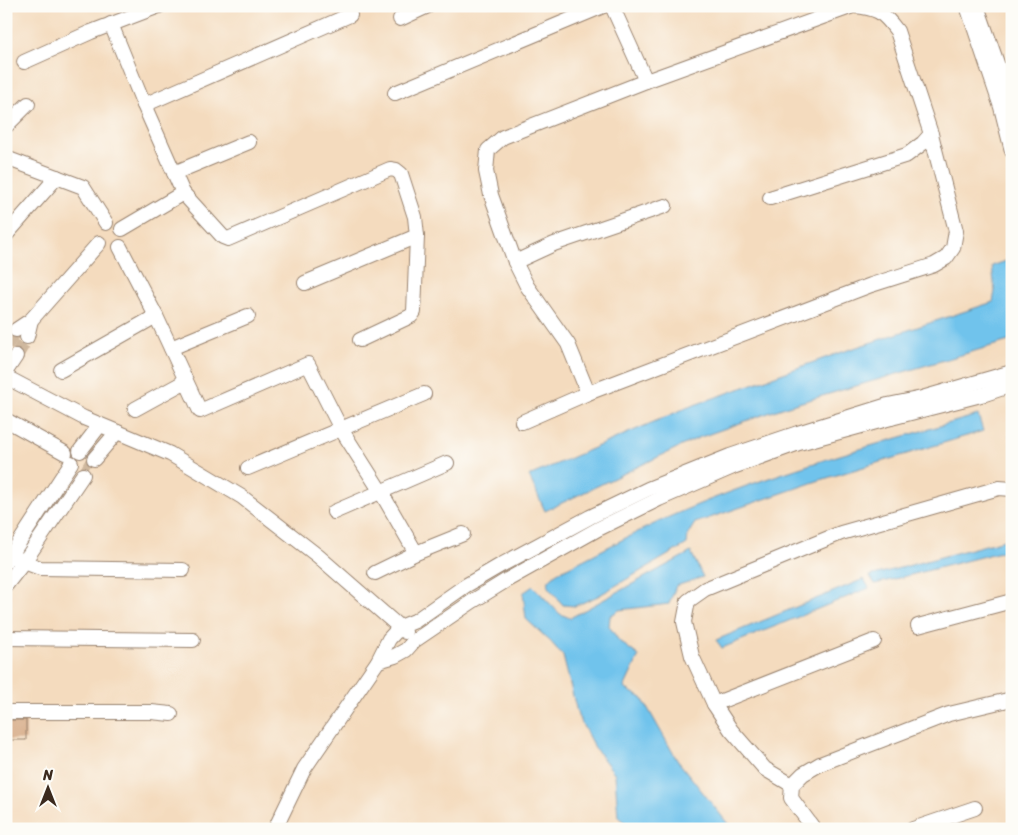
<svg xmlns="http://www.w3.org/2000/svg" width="1018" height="835" font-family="Sriracha,sans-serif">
	<rect width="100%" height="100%" fill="#fdfcf7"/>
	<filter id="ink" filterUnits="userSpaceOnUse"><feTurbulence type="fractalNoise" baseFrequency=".02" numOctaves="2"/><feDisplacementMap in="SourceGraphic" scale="10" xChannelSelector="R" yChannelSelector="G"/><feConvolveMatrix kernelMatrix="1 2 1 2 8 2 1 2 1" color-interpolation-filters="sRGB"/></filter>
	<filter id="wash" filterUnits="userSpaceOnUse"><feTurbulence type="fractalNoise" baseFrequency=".0096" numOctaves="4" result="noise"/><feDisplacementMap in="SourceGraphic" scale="20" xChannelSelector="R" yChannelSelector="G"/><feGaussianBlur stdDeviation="1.12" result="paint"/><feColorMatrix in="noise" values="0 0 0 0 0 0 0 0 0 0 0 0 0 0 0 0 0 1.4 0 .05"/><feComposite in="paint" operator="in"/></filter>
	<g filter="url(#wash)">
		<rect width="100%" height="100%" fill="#f4dbbe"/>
		<!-- water -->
		<g fill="#6fc3ec" stroke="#557685">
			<path d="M 1012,259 L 1012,340 L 788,406 L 698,438 L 545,511 L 529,476 L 686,408 L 839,353 L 993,302 L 995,291 L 992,266 Z"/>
			<path d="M 978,415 L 983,431 L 817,481 L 695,523 L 688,534 L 687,544 L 598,596 L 575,606 L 563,605 L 548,587 L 549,580 L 557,573 C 594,555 631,534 669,517 C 768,473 874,445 978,415 Z"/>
			<path d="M 1012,538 L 1012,549 L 875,584 L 870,576 Z"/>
			<path d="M 691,552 L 703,577 L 676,586 L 669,604 L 619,610 L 610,616 L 609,626 L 619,641 L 639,656 L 624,688 L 642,698 L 677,760 L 732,829 L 633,829 L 618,817 L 615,774 L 594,747 L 578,716 L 563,656 L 551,642 L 526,619 L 523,593 L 533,586 L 560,614 L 570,618 Z"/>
			<path d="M 864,579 L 869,588 L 722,648 L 716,640 Z"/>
		</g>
		<g id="blocks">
			<!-- building -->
			<rect fill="#d09f76" x="6" y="720" width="20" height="20"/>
		</g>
	</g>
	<g filter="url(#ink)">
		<use href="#blocks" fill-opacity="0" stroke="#98826e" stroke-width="1"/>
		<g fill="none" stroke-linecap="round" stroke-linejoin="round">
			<!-- minor-tunnel -->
			<g stroke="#cfb89e" stroke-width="14" stroke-dasharray="14 7" stroke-linecap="butt">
				<path d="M 6,345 L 16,330"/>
				<path d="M 16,356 L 27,337"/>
				<path d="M 65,453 L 89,467"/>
			</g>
			<!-- minor casing -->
			<g stroke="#98826e" stroke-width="16">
				<g id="minor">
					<path d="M 612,6 L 646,81"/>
					<path d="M 967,6 L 1001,107 L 1012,151"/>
					<path d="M 977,6 L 1012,106"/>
					<path d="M 400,19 L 428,6"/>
					<path d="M 111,24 L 144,105 L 183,193"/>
					<path d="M 24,62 L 91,32 L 159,6"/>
					<path d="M 395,93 L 603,6"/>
					<path d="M 144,105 L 350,15"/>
					<path d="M 6,126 L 28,104"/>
					<path d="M 6,158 L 83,187 L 106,223"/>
					<path d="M 174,173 L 249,142"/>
					<path d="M 770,198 L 907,155 L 923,143 L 931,134"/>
					<path d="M 122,229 L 183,193 L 223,237 L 228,239 L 390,169 L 396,170 L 401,174 L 415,217 L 417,236 L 414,312 L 411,316 L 360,340"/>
					<path d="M 6,235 L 57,177"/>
					<path d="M 120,247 L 156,316 L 200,411 L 308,364 L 341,429 L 381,492 L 416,553"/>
					<path d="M 515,262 L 554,244 L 665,206"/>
					<path d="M 305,283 L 417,236"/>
					<path d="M 16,330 L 31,320 L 99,243"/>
					<path d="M 27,337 L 31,320"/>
					<path d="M 171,348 L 248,316"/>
					<path d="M 61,370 L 156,316"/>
					<path d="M 6,371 L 16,356"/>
					<path d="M 6,377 L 84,418 L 170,454 L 242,497 L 318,556 L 405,632"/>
					<path d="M 588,393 L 568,344 L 527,286 L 515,262 L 491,195 L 486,171 L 488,150 L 503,137 L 646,81 L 853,6"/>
					<path d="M 135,409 L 186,381"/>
					<path d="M 886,412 L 891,418 L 985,394 L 1012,385"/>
					<path d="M 6,420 L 65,453"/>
					<path d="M 522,422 L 588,393 L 871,285 L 934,265 L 946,258 L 953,248 L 956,231 L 931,134 L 897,31 C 883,12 878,8 854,6"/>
					<path d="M 80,451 L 100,425"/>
					<path d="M 94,459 L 117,432"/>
					<path d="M 248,468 L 424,394"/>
					<path d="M 334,512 L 447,463"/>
					<path d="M 12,555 L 24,562 L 40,568 L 183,570"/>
					<path d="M 7,561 L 71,463"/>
					<path d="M 375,573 L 416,553 L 463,534"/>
					<path d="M 6,585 L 24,562 L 83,475"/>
					<path d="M 918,626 L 1012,601"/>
					<path d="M 6,638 L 193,640"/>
					<path d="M 378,661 L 395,656 L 406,650 L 414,641 L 473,601 L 507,580 L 598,529 L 659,499 L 733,467 L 799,443 L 891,418"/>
					<path d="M 714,704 L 874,641"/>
					<path d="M 6,712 L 151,712 L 171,714"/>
					<path d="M 792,785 L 765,769 L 731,730 L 714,704 L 692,656 L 684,622 L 688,601 L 705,589 L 841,533 L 999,488 L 1012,489"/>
					<path d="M 275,829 L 304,769 L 378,661 L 389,639 L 400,627 L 415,621 L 465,586 L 501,565 L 590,517 L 648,489 L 730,456 L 798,433 L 888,405 L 922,398 L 1012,372"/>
					<path d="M 814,829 L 791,798 L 792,785 L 803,774 L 820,764 L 949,714 L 1012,699"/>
					<path d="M 913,829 L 975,808"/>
				</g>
			</g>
			<!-- minor -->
			<use href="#minor" stroke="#fff" stroke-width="14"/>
		</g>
	</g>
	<!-- margin -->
	<rect width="1018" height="835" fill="none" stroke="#fdfcf7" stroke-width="25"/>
	<!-- north arrow -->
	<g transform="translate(48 788)" stroke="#fdfcf7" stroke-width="4" paint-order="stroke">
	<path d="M0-4L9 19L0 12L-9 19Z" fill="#3b2a1e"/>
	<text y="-8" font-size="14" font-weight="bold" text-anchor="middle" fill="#3b2a1e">N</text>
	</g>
</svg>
